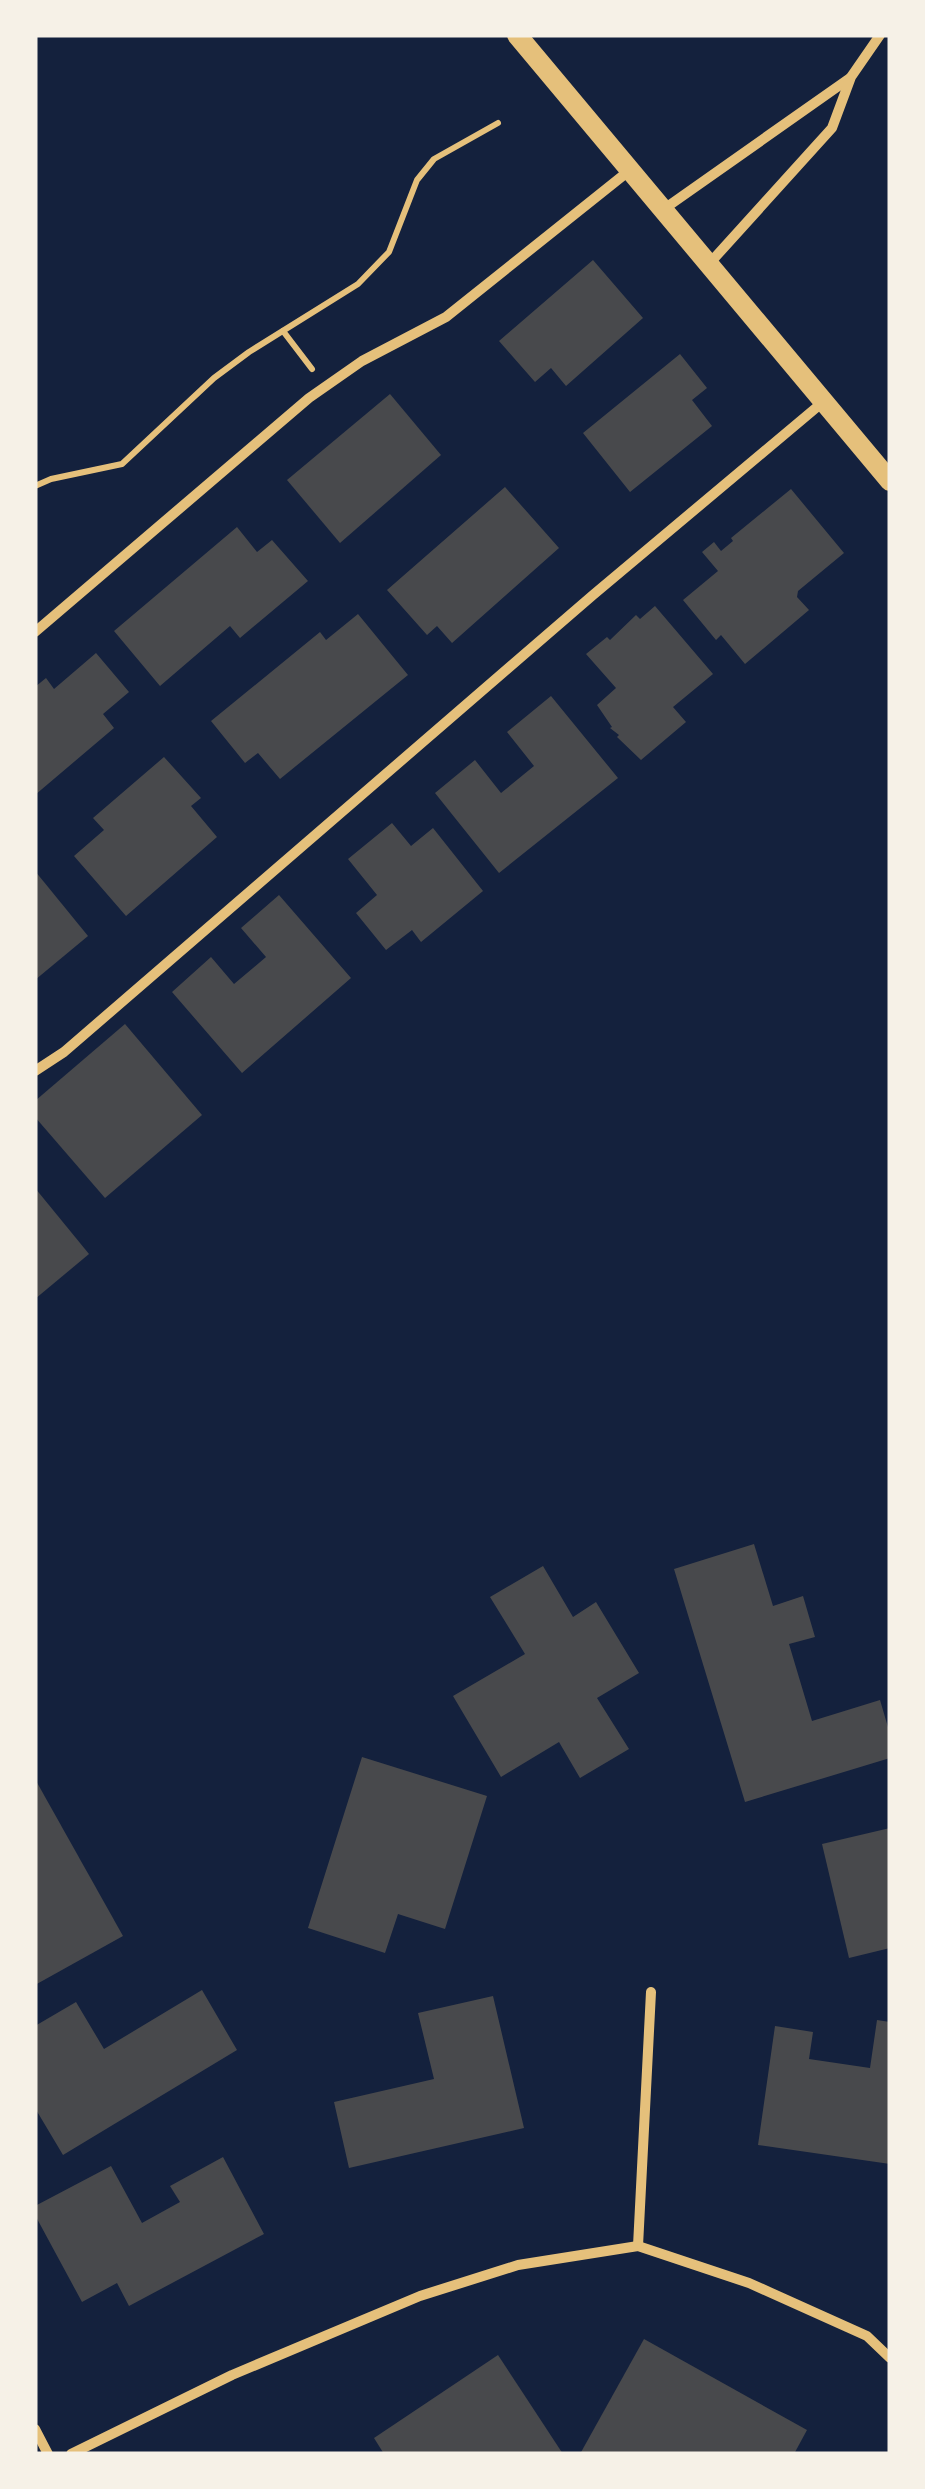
<svg xmlns="http://www.w3.org/2000/svg" width="925" height="2489" font-family="'Space Grotesk',sans-serif">
	<rect width="100%" height="100%" fill="#14213d"/>
	<!-- building -->
	<g fill="#48494c">
		<path d="M 593,260 L 643,318 L 566,386 L 551,368 L 535,382 L 499,341 Z"/>
		<path d="M 680,354 L 707,388 L 692,400 L 712,426 L 630,492 L 583,433 Z"/>
		<path d="M 390,394 L 441,455 L 340,543 L 287,480 Z"/>
		<path d="M 505,487 L 559,548 L 452,643 L 437,626 L 427,635 L 387,590 Z"/>
		<path d="M 791,489 L 844,553 L 798,591 L 797,597 L 809,610 L 745,664 L 721,635 L 716,640 L 683,600 L 718,571 L 702,552 L 714,542 L 721,551 L 733,541 L 731,538 Z"/>
		<path d="M 237,527 L 257,552 L 272,540 L 308,581 L 240,638 L 230,626 L 160,686 L 114,631 Z"/>
		<path d="M 655,606 L 713,674 L 673,707 L 686,722 L 641,760 L 617,737 L 619,735 L 610,728 L 612,727 L 597,705 L 616,688 L 586,654 L 607,637 L 610,640 L 636,615 L 640,619 Z"/>
		<path d="M 358,614 L 408,675 L 280,779 L 258,753 L 245,763 L 211,721 L 320,632 L 326,640 Z"/>
		<path d="M 96,653 L 129,692 L 103,714 L 114,728 L 35,795 L 35,687 L 46,678 L 54,689 Z"/>
		<path d="M 551,696 L 618,778 L 499,873 L 435,793 L 475,760 L 501,793 L 534,766 L 507,732 Z"/>
		<path d="M 164,757 L 201,798 L 191,806 L 217,837 L 126,916 L 74,856 L 104,830 L 93,818 Z"/>
		<path d="M 392,823 L 411,846 L 433,828 L 483,891 L 421,942 L 412,930 L 386,950 L 356,913 L 377,895 L 348,859 Z"/>
		<path d="M 35,871 L 88,936 L 35,980 Z"/>
		<path d="M 279,895 L 351,978 L 242,1073 L 172,992 L 211,957 L 234,984 L 266,957 L 241,928 Z"/>
		<path d="M 125,1024 L 202,1115 L 105,1198 L 35,1117 L 35,1101 Z"/>
		<path d="M 35,1188 L 89,1254 L 35,1299 Z"/>
		<path d="M 754,1544 L 773,1606 L 803,1596 L 815,1637 L 789,1644 L 812,1721 L 880,1700 L 890,1734 L 890,1758 L 745,1802 L 674,1569 Z"/>
		<path d="M 543,1566 L 573,1617 L 596,1602 L 639,1673 L 597,1698 L 629,1749 L 580,1778 L 559,1742 L 501,1777 L 453,1696 L 525,1654 L 490,1597 Z"/>
		<path d="M 362,1757 L 487,1796 L 445,1929 L 398,1914 L 385,1953 L 308,1928 Z"/>
		<path d="M 35,1779 L 123,1936 L 35,1985 Z"/>
		<path d="M 890,1828 L 890,1948 L 849,1958 L 822,1844 Z"/>
		<path d="M 202,1990 L 237,2050 L 63,2155 L 35,2108 L 35,2026 L 76,2002 L 104,2049 Z"/>
		<path d="M 493,1996 L 524,2128 L 349,2168 L 334,2102 L 434,2079 L 418,2013 Z"/>
		<path d="M 877,2020 L 890,2022 L 890,2164 L 758,2145 L 775,2026 L 813,2032 L 809,2059 L 870,2068 Z"/>
		<path d="M 223,2157 L 264,2234 L 129,2306 L 117,2283 L 82,2302 L 35,2215 L 35,2206 L 111,2166 L 142,2223 L 180,2202 L 170,2186 Z"/>
		<path d="M 644,2339 L 807,2430 L 794,2454 L 580,2454 Z"/>
		<path d="M 498,2355 L 563,2454 L 384,2454 L 374,2438 Z"/>
	</g>
	<g fill="none" stroke-linecap="round" stroke-linejoin="round">
		<!-- path -->
		<g stroke="#e5c07b" stroke-width="6">
			<path d="M 283,331 L 312,369"/>
			<path d="M 35,486 L 51,479 L 122,464 L 214,378 L 249,352 L 358,284 L 389,252 L 417,180 L 434,159 L 498,123"/>
		</g>
		<!-- minor -->
		<g stroke="#e5c07b" stroke-width="10">
			<path d="M 664,209 L 850,78"/>
			<path d="M 709,264 L 832,128 L 851,77 L 880,35"/>
			<path d="M 35,632 L 309,398 L 362,361 L 446,317 L 630,170"/>
			<path d="M 35,1071 L 64,1052 L 593,595 L 823,402"/>
			<path d="M 638,2246 L 651,1992"/>
			<path d="M 35,2429 L 48,2454"/>
			<path d="M 71,2454 L 232,2375 L 420,2296 L 518,2265 L 638,2246 L 749,2283 L 867,2336 L 890,2358"/>
		</g>
		<!-- secondary -->
		<path stroke="#e5c07b" stroke-width="20" d="M 517,35 L 890,481"/>
	</g>
	<!-- border -->
	<rect width="925" height="2489" fill="none" stroke="#f6f1e7" stroke-width="75"/>
</svg>
